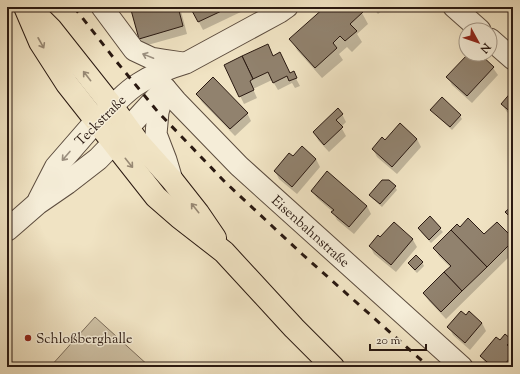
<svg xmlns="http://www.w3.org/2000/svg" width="520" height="374" font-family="'Sorts Mill Goudy',serif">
	<rect width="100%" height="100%" fill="#f0e3c3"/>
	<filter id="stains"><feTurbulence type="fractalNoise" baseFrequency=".005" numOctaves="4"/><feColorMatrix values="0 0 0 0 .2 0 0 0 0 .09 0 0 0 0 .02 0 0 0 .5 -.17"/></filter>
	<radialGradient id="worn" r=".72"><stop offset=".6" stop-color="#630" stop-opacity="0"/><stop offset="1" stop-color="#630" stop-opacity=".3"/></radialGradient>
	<!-- green -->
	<path fill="#cec1a5" stroke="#7c6d5b" d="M 95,317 L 150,367 L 50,367 Z"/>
	<!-- shadow -->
	<g fill="#0003">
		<path d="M 145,7 L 153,7 L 154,10 L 164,7 L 178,7 L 181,11 L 187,34 L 144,46 L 140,38 Z"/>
		<path d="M 191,7 L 244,7 L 245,10 L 203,30 Z"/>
		<path d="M 326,7 L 357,7 L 362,13 L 368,24 L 357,34 L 362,42 L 352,52 L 347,47 L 339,54 L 343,60 L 322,78 L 297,50 L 291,39 Z"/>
		<path d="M 372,7 L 386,7 L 378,14 Z"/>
		<path d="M 469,54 L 478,54 L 493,68 L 498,75 L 472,103 L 452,85 L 448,77 Z"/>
		<path d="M 273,57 L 290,74 L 293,73 L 300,86 L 295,88 L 292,83 L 278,90 L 272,80 L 253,89 L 257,98 L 244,104 L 225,65 Z"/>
		<path d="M 513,92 L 513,117 L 507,112 L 502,104 Z"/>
		<path d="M 197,94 L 247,113 L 251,121 L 235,136 L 202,102 Z"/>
		<path d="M 432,110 L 460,116 L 462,119 L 452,130 L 434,113 Z"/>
		<path d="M 342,114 L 346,122 L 341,127 L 346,136 L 329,152 L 318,140 L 314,133 Z"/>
		<path d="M 417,139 L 421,147 L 397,174 L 377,157 L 373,149 L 385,141 Z"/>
		<path d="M 293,158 L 316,159 L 320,167 L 297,194 L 279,179 L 275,171 Z"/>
		<path d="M 327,173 L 367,206 L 371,214 L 354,234 L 337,220 L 333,212 L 317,198 L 312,191 Z"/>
		<path d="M 395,187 L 397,190 L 382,207 L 373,199 L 370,195 Z"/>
		<path d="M 430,218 L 440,229 L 443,232 L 431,243 L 421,232 Z"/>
		<path d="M 394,223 L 413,240 L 417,247 L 396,272 L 374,254 L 370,246 L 380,239 Z"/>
		<path d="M 460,228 L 484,236 L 513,240 L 513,253 L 446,319 L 429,301 L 424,294 L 451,268 L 439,256 L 434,248 Z"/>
		<path d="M 422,262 L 424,266 L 417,273 L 411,267 L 409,263 Z"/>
		<path d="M 466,317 L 482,323 L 486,331 L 470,350 L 453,335 L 449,327 Z"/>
		<path d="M 500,341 L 511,341 L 513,343 L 513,367 L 490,367 L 486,364 L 481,356 Z"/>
	</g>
	<!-- building -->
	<g fill="#91826e" stroke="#2a1911">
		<path d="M 141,7 L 153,7 L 153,9 L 161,7 L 178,7 L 183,26 L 139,39 L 131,10 Z"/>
		<path d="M 190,7 L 230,7 L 198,22 Z"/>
		<path d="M 325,7 L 358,7 L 363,12 L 350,24 L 357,31 L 345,41 L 340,36 L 333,43 L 337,48 L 315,68 L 289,39 Z"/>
		<path d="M 268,44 L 273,56 L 280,52 L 290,73 L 294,71 L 297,78 L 289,81 L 287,76 L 273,83 L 268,72 L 253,79 L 242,56 Z"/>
		<path d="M 468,54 L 480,54 L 494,67 L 467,96 L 446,77 Z"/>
		<path d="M 242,56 L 253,79 L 250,81 L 254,90 L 239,97 L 224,65 Z"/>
		<path d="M 213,77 L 248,113 L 230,129 L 196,94 Z"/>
		<path d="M 513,90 L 513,114 L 501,104 Z"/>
		<path d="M 442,97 L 461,115 L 450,127 L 430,110 Z"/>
		<path d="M 338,108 L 343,114 L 336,120 L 343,127 L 324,145 L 313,132 Z"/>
		<path d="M 400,123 L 417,139 L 392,167 L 372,149 L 382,137 L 385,140 Z"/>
		<path d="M 302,146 L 316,159 L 292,187 L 274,171 L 289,153 L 293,156 Z"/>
		<path d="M 327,171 L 367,206 L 349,227 L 331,212 L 334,210 L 311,191 Z"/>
		<path d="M 382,180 L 389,180 L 396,186 L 380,204 L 369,195 Z"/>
		<path d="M 513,205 L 513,220 L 505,212 Z"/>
		<path d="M 430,216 L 441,228 L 429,240 L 418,228 Z"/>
		<path d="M 468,218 L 484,234 L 497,222 L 513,238 L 513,241 L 487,267 L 451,230 L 457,224 L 460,227 Z"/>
		<path d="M 394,222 L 413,239 L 391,265 L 369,246 L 378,235 L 380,237 Z"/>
		<path d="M 451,230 L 487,267 L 462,291 L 444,272 L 451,266 L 433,248 Z"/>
		<path d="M 416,255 L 423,262 L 415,270 L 408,263 Z"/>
		<path d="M 444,272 L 462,291 L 441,312 L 423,293 Z"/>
		<path d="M 461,311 L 466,315 L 469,311 L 482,323 L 465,343 L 447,327 Z"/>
		<path d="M 505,334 L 512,340 L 507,345 L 513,350 L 513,355 L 502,367 L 493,367 L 480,356 L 496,337 L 500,340 Z"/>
	</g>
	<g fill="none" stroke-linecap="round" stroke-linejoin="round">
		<!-- minor casing -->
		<g stroke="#5c4c3e" stroke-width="23">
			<g id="minor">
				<path d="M 102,7 L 134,50 L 151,58 L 163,60 L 183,63"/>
				<path d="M 454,7 L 480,30"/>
				<path d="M 490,39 L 513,59"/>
				<path d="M 165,88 L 176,101 L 239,166 L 462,367"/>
				<path d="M 165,88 L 158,112 L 156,134 L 166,160 L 172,180"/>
				<path d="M 112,106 C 120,99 128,90 138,84 C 153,74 169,68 186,63 L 280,12 L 287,7"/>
				<path d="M 128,128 L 162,91"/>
			</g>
		</g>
		<!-- tertiary casing -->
		<g stroke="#5c4c3e" stroke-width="24">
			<g id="tertiary">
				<path d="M 39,200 L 56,167 L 96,121 L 111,108"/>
				<path d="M 7,230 L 14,224 L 38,203 L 67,183 L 98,159 L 127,129"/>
			</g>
		</g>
		<!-- primary casing -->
		<g stroke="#2a1911" stroke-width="24">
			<g id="primary">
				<path d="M 25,7 L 40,42 L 67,84 L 156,197 L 179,217 L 224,252 L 294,328 L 333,367"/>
				<path d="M 30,8 L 51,29 L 112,106 L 138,142 L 172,180 L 198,213 L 215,238"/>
			</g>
		</g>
		<!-- minor -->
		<use href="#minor" stroke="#f5edd8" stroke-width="21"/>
		<!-- tertiary -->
		<use href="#tertiary" stroke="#f5edd8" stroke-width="22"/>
		<!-- primary -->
		<use href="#primary" stroke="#f0e3c3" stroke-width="22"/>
		<!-- rail -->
		<path stroke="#2a1911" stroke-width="3" stroke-dasharray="7 7" stroke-linecap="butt" d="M 74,7 L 116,61 L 158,112 L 225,182 L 302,254 L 429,367"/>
	</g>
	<!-- one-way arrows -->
	<defs><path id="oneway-shaft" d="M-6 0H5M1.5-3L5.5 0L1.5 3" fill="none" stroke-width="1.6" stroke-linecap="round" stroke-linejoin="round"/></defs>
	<g stroke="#978873">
		<use href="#oneway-shaft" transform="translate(41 43) rotate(61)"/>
		<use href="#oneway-shaft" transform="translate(87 76) rotate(-128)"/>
		<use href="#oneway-shaft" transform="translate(129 163) rotate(51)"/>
		<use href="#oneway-shaft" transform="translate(195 208) rotate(-129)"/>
	</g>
	<g stroke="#9a8e7e">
		<use href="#oneway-shaft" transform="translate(148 56) rotate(-158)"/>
		<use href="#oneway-shaft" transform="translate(66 156) rotate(131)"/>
	</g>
	<!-- markers -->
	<circle fill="#8f2418" stroke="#f5edd8" stroke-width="1.5" cx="28" cy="338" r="4"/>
	<g text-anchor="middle" stroke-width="3" stroke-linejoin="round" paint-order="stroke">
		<!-- street labels -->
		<g font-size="14" fill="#2a1911" stroke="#f5edd8">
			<text transform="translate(100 120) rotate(-45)" y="5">Teckstraße</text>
			<text transform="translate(311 231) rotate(42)" y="5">Eisenbahnstraße</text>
		</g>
		<!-- poi labels -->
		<g font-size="14" fill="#2a1911" stroke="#f5edd8" text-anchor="start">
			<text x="36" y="343">Schloßberghalle</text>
		</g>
	</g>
	<!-- margin -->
	<rect width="520" height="374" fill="none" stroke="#f0e3c3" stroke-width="24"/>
	<rect x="8" y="8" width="504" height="358" fill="none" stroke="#2a1911" stroke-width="2"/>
	<rect x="12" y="12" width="496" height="350" fill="none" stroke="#2a1911"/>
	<!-- north arrow -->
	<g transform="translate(478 42) rotate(130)"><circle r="19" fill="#f5edd8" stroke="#a49888"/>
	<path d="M0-3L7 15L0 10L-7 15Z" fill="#8f2418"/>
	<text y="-6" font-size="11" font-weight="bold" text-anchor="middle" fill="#2a1911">N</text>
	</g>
	<!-- scale -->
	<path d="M370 344v6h56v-6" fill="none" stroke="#2a1911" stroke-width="2"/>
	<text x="376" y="344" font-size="12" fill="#2a1911" stroke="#f5edd8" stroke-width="3" paint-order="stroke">20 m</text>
	<rect width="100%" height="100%" filter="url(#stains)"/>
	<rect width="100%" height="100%" fill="url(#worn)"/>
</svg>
